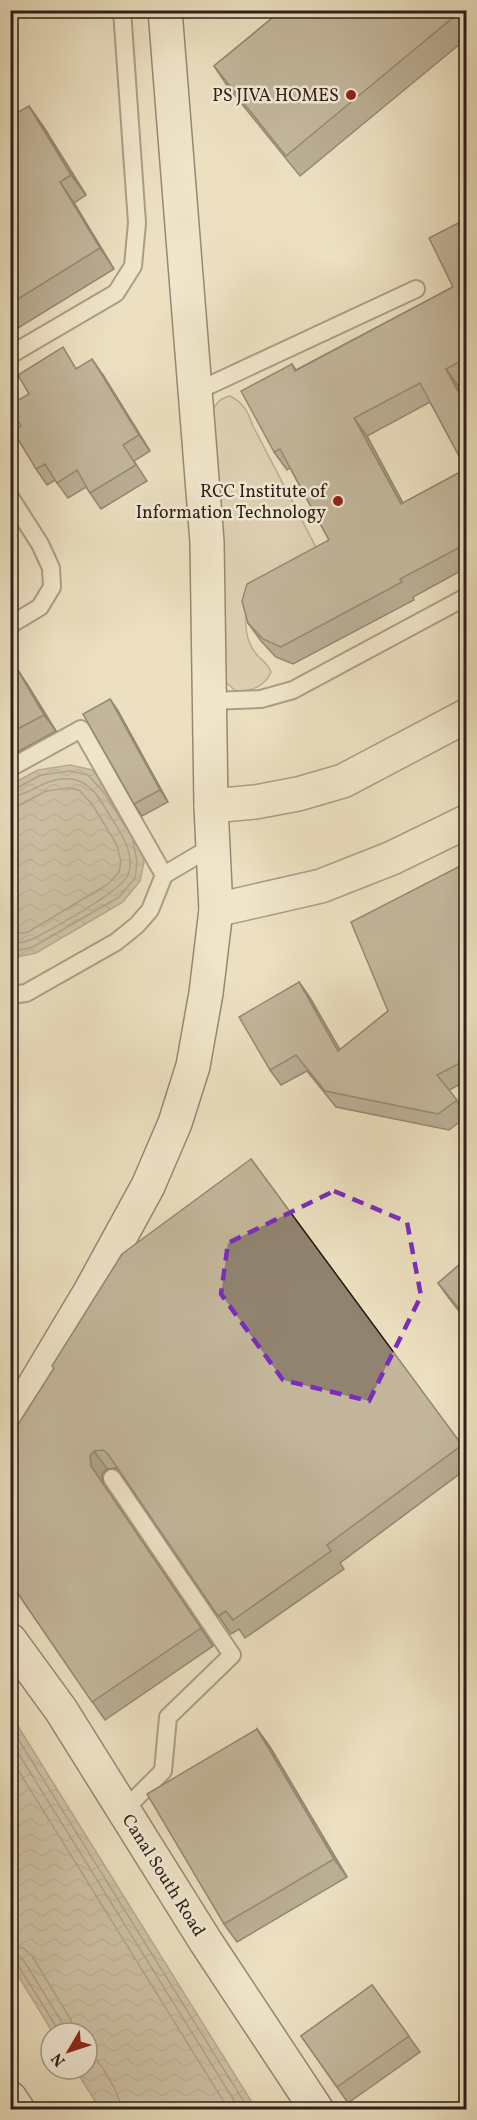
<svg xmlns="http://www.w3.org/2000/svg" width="477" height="2120" font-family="Vollkorn,serif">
	<defs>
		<pattern id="water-waves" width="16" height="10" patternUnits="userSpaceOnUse" patternTransform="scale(1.5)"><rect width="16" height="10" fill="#ab9e87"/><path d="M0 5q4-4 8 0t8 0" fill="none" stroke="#8c806d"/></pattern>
	</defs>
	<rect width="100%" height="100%" fill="#ece0c0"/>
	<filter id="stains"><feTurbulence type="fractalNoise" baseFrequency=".00333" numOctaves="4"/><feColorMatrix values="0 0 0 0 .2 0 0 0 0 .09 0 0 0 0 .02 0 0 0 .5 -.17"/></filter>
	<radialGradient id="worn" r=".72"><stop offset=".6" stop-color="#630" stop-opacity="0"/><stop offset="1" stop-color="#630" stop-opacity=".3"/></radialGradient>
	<!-- green -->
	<path fill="#ccbfa3" stroke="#7c6f5e" stroke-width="1.5" d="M 230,396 C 244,403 248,412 253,426 L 320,555 L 246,606 C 245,625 245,643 259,657 C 264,662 268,664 271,672 C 265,687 252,690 237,692 L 222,679 L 209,422 C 213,408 216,399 230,396 Z"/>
	<!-- water -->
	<g fill="url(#water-waves)" stroke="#796b5b" stroke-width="1.5">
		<path d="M 70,765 L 92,770 L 110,790 L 139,837 L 144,862 L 140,881 L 123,902 L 36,953 L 11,958 L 10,785 L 38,770 Z"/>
		<path d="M 11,1715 L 256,2109 L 100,2109 L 75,2069 L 87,2069 L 87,2033 L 53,2033 L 11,1964 Z"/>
	</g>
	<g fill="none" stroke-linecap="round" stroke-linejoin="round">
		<!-- shore -->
		<g stroke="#6c5e50" stroke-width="1.5">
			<path d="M 10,790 L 15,789 L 41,775 L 70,771 L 88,775 L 105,794 L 125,826"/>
			<path d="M 10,797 C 30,796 46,776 71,779 C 89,781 99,797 107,811 C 118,829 137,853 128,875 C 120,892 52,929 33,939 C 26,942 18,943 10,945"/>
			<path d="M 10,806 L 20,805 L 46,791 L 69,788 L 79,790 L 92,804 L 117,845 L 121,862 L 119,872 L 108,884 L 28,932 L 10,935"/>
			<path d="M 10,952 L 33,947 L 119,897 L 135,878 L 137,862 L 133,841"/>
			<path d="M 10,1726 L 249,2110"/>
			<path d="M 10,1740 L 240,2110"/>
			<path d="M 10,1757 L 229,2110"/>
			<path d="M 10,1946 L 23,1948 L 32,1956 L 71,2020 L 74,2033"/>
			<path d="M 10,1955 L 19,1956 L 24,1961 L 63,2024 L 65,2033"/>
			<path d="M 10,1962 L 18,1965 L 57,2028 L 58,2033"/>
			<path d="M 87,2050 C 99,2059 121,2095 121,2110"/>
		</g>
		<!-- lane casing -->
		<g stroke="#5d4f42" stroke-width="20">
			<g id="lane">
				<path d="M 10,355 L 116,293 L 133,266 L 137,223 L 122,10"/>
				<path d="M 195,392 L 416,289"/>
				<path d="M 10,497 L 40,544 L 51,568 L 52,587 L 40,607 L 10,625"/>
				<path d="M 210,701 L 261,699 L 293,690 L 466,597"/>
				<path d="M 10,768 L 81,729 L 164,875"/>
				<path d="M 10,995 L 26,993 L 116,942 L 137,925 L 150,910 L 164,875 L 213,846"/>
				<path d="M 112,1478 L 232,1655 L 168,1717 L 163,1771 L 124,1810"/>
			</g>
		</g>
		<!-- street casing -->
		<g stroke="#5d4f42" stroke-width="36">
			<g id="street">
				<path d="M 211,806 L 255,802 L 298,794 L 343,781 L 466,716"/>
				<path d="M 216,910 L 321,886 L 392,858 L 466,822"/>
			</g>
		</g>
		<!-- secondary casing -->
		<g stroke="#2d1f18" stroke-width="36">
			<g id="secondary">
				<path d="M 10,1426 L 90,1292 L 148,1186 L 175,1123 L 193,1066 L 206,993 L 216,910 L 211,806 L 207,542 L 165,10"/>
				<path d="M 10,1640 L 61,1710 L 206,1942 L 317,2110"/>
				<path d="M 10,2098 L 18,2110"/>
			</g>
		</g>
		<!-- lane -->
		<use href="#lane" stroke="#f3ebd6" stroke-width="16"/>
		<!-- street -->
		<use href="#street" stroke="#f3ebd6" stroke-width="33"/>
		<!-- secondary -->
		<use href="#secondary" stroke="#f3ebd6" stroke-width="33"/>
	</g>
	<!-- wall -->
	<g fill="#7c715f" stroke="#2d1f18" stroke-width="1.5" fill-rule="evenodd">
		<path d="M 282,10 L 466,10 L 466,39 L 300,176 L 228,87 L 214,66 Z"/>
		<path d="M 10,101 L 18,113 L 43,126 L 86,195 L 74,203 L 114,269 L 10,333 Z"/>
		<path d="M 466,219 L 466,383 L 459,387 L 466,401 L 466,568 L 413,597 L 414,600 L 293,664 L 276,657 L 261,641 L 248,623 L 329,540 L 290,468 L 287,470 L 274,452 L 292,364 L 296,370 L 453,287 ZM 430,402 L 466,469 L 403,503 L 367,436 Z"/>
		<path d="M 77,368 L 103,375 L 150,451 L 134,461 L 147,481 L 101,509 L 86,487 L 68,498 L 55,480 L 47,485 L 36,469 L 21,426 Z"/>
		<path d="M 10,670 L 27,684 L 56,731 L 10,756 Z"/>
		<path d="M 110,699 L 118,711 L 168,802 L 142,816 L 134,804 Z"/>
		<path d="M 466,863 L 466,1081 L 449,1090 L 466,1114 L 466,1117 L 449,1130 L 336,1107 L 307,1071 L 281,1085 L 270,1070 L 299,982 L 310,998 L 340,1050 L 388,1011 Z"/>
		<path d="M 251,1159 L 466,1451 L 466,1469 L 340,1563 L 344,1569 L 245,1638 L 239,1629 L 231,1634 L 120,1471 L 116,1468 L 107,1469 L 102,1474 L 103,1484 L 213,1646 L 105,1720 L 10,1582 Z"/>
		<path d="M 466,1259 L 466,1320 L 451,1301 L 438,1283 Z"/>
		<path d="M 10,1344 L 18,1356 L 10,1360 Z"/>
		<path d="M 257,1729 L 270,1747 L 347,1877 L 237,1942 L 224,1924 Z"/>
		<path d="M 372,1985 L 420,2052 L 348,2103 L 301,2036 Z"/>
	</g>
	<!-- shaded-wall -->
	<g fill="#655c4e" stroke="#2d1f18" stroke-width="1.5">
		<path d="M 10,101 L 31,134 L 10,104 Z"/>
		<path d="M 29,106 L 43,126 L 86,195 L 71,175 Z"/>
		<path d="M 60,182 L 74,203 L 114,269 L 100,248 Z"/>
		<path d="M 92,359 L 103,375 L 150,451 L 139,435 Z"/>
		<path d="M 446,369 L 459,387 L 466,401 L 466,406 Z"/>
		<path d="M 354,418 L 367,436 L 413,522 L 401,504 Z"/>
		<path d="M 16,667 L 27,684 L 56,731 L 44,715 Z"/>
		<path d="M 110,699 L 118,711 L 168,802 L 160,790 Z"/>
		<path d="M 299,982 L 310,998 L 350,1067 L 338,1051 Z"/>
		<path d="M 94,1451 L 107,1469 L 102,1474 L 103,1484 L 213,1646 L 91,1466 L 90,1456 Z"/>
		<path d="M 257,1729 L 270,1747 L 347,1877 L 334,1859 Z"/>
	</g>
	<!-- building -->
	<g fill="#90836f" stroke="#2d1f18" stroke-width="1.5" fill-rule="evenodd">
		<path d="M 282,10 L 462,10 L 286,156 L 214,66 Z"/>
		<path d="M 10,104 L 17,113 L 29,106 L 71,175 L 60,182 L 100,248 L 10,304 Z"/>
		<path d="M 466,219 L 466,358 L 446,369 L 466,406 L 466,544 L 400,579 L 402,582 L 281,647 L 263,639 L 248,623 L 242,601 L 247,584 L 329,540 L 280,449 L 274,452 L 241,391 L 292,364 L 295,371 L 453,287 L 429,238 ZM 420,383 L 466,469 L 401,504 L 354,418 Z"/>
		<path d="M 63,347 L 76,369 L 92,359 L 139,435 L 123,445 L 136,465 L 90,493 L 77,470 L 57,483 L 45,464 L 36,469 L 13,431 L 21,426 L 10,408 L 10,405 L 29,394 L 18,375 Z"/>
		<path d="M 16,667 L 44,715 L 10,733 L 10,670 Z"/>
		<path d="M 110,699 L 160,790 L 134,804 L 83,714 Z"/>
		<path d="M 466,863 L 466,1060 L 437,1075 L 457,1100 L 438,1114 L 325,1091 L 296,1055 L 270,1070 L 239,1017 L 299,982 L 338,1051 L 388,1011 L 351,922 Z"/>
		<path d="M 251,1159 L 462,1445 L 327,1545 L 331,1551 L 233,1620 L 226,1611 L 218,1616 L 108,1454 L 103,1450 L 94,1451 L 90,1456 L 91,1466 L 201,1628 L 92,1702 L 10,1582 L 10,1437 L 54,1368 L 52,1366 L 122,1254 Z"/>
		<path d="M 466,1259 L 466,1317 L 438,1283 Z"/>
		<path d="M 257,1729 L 334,1859 L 224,1924 L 147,1794 Z"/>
		<path d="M 372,1985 L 409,2036 L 337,2087 L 301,2036 Z"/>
	</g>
	<!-- marked area -->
	<path d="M0 0H477V2120H0ZM 334,1191 L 407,1222 L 421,1296 L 369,1401 L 283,1380 L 221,1294 L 228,1243 Z" fill="#ece0c0" fill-opacity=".55" fill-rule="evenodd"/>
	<path fill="none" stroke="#7b2cbf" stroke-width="4.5" stroke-dasharray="12 8" stroke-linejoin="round" d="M 334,1191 L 407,1222 L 421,1296 L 369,1401 L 283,1380 L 221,1294 L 228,1243 Z"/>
	<!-- markers -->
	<g fill="#8f2418" stroke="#f3ebd6" stroke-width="2">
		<circle cx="351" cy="95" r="6"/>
		<circle cx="338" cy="501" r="6"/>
	</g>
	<g text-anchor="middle" stroke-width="5" stroke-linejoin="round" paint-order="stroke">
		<!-- poi labels -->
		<g font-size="18" fill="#2d1f18" stroke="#f3ebd6" text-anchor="end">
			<text x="339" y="101">PS JIVA HOMES</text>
			<text x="326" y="497">RCC Institute of<tspan x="326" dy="21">Information Technology</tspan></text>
		</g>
		<!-- street labels -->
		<g font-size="18" fill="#2d1f18" stroke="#f3ebd6">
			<text transform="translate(164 1875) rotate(58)" y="6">Canal South Road</text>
		</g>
	</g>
	<!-- margin -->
	<rect width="477" height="2120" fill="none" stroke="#ece0c0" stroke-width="36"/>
	<rect x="12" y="12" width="453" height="2096" fill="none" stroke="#2d1f18" stroke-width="3"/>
	<rect x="18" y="18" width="441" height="2084" fill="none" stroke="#2d1f18" stroke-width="1.5"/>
	<!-- north arrow -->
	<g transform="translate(69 2051) rotate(231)"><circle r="28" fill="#f3ebd6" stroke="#a4998a" stroke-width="1.5"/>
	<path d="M0-4.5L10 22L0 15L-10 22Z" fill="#8f2418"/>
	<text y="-9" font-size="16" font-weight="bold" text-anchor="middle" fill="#2d1f18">N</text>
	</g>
	<rect width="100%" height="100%" filter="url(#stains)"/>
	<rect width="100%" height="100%" fill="url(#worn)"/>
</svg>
